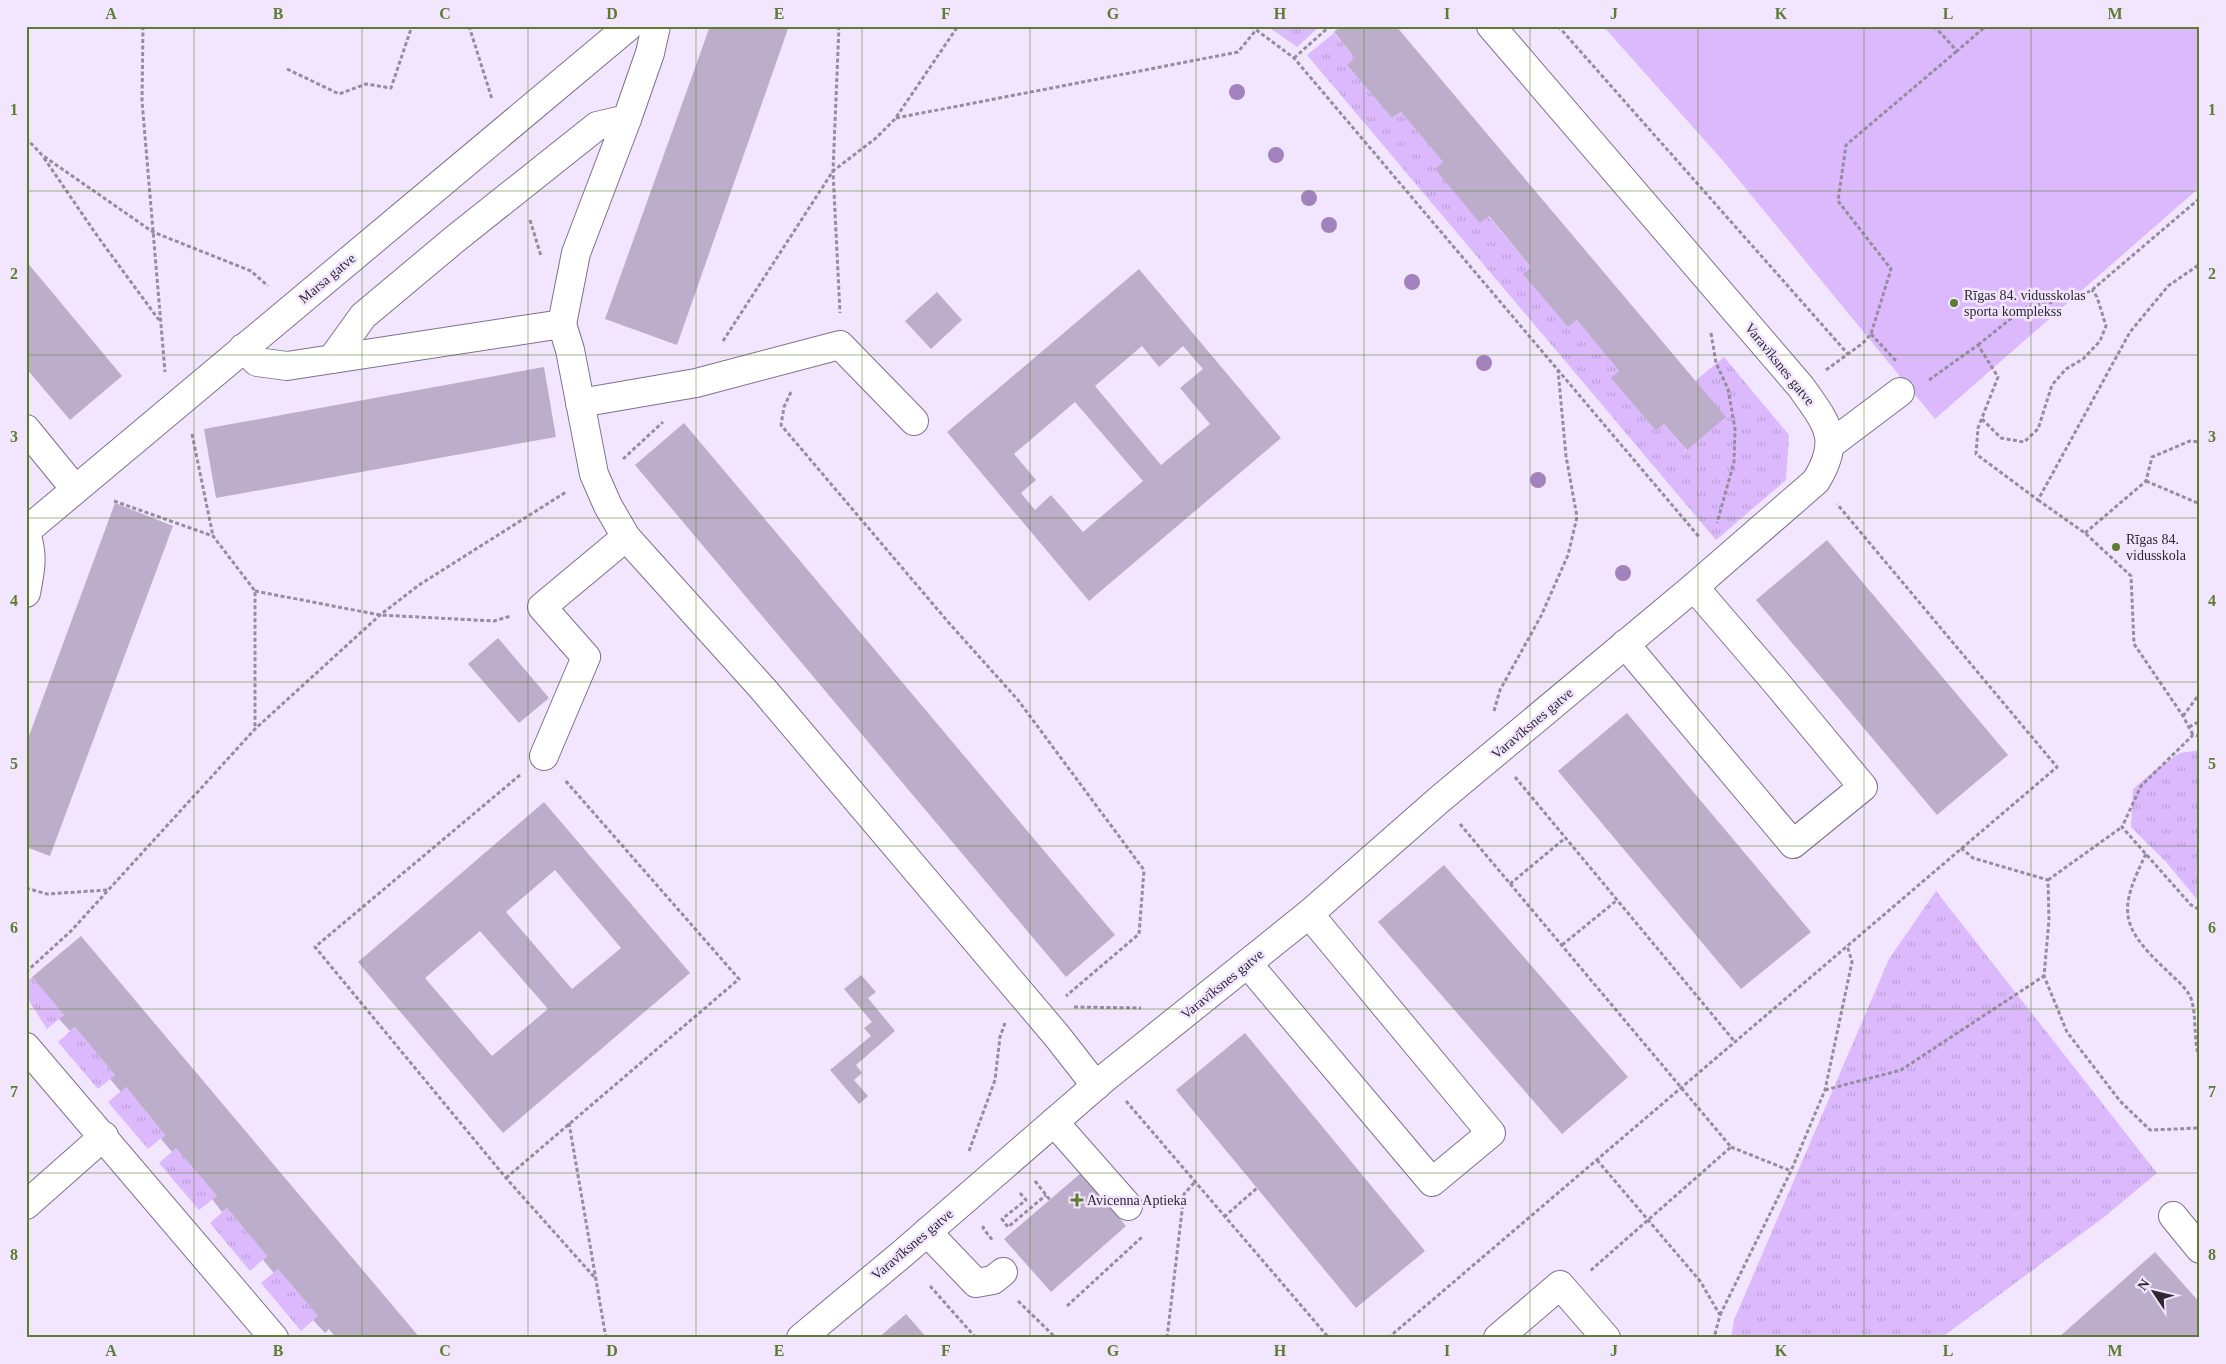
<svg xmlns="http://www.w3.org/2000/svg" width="2226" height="1364" font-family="Georgia,serif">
	<defs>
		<pattern id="grass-tufts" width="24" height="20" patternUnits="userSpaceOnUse" patternTransform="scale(1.25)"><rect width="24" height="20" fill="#dcb9fd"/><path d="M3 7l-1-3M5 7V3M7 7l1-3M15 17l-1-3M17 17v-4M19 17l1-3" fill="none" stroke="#bd9fd9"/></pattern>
	</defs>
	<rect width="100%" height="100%" fill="#f2e6fe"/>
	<!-- grass -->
	<g fill="url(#grass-tufts)">
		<path d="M 1267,26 L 1320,26 L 1297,47 Z"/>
		<path d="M 1334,33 L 1355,58 L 1347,65 L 1392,118 L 1401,112 L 1531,267 L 1524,274 L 1568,327 L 1577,320 L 1619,371 L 1612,378 L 1656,431 L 1664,424 L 1686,449 L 1683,453 L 1725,417 L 1695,381 L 1724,357 L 1789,435 L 1786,480 L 1716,540 L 1307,55 Z"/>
		<path d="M 2200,750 L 2200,903 L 2166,862 L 2131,827 L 2133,789 L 2156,769 L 2180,753 Z"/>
		<path d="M 1936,891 L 2157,1173 L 2103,1218 L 1941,1338 L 1731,1338 L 1734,1320 L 1889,959 Z"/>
		<path d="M 32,977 L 64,1015 L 47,1029 L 26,996 L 26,982 Z"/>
		<path d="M 75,1027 L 115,1075 L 98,1089 L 58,1042 Z"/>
		<path d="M 126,1087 L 165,1135 L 148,1149 L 108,1102 Z"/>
		<path d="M 176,1148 L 217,1196 L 199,1210 L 159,1163 Z"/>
		<path d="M 227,1208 L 267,1256 L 250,1271 L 210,1223 Z"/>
		<path d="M 278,1269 L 318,1316 L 301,1331 L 261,1283 Z"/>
	</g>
	<!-- pitch -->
	<path fill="#dcb9fd" d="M 1603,26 L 2200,26 L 2200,187 L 1935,419 L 1724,162 Z"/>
	<!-- building -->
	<g fill="#bcadca" fill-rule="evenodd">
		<path d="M 710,26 L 789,26 L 677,345 L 605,319 Z"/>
		<path d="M 1341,26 L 1396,26 L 1726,417 L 1687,450 L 1664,424 L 1656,431 L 1611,378 L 1619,371 L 1577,320 L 1568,327 L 1523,274 L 1531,267 L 1489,216 L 1480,223 L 1435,169 L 1443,162 L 1401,112 L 1392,118 L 1347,65 L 1355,58 L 1334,32 Z"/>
		<path d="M 26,261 L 122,376 L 70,420 L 26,368 Z"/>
		<path d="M 1139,269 L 1281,438 L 1089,601 L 947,432 ZM 1142,346 L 1159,367 L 1183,346 L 1203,369 L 1180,388 L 1210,424 L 1161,465 L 1095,386 ZM 1075,402 L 1143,481 L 1083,532 L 1051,495 L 1035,510 L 1021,493 L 1036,480 L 1014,454 Z"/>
		<path d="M 937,292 L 962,320 L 931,349 L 905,321 Z"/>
		<path d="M 544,367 L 556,437 L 216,498 L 204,429 Z"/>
		<path d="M 684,423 L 1115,935 L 1066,977 L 635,465 Z"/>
		<path d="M 115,503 L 173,526 L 50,856 L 26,847 L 26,744 Z"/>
		<path d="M 1827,540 L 2008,755 L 1937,815 L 1756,600 Z"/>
		<path d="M 498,638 L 549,698 L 519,723 L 468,664 Z"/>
		<path d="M 1627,713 L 1811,932 L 1741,989 L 1558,771 Z"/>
		<path d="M 544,802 L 690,973 L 503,1133 L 358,962 ZM 555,870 L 621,948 L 572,989 L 506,912 ZM 480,931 L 548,1009 L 492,1056 L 425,978 Z"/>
		<path d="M 1444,865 L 1628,1077 L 1562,1134 L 1378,922 Z"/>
		<path d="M 81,936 L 420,1338 L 336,1338 L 329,1329 L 325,1333 L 313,1320 L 318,1316 L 278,1269 L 274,1273 L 263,1260 L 267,1256 L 227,1208 L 222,1212 L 212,1199 L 217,1196 L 176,1148 L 172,1152 L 161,1139 L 165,1135 L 126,1087 L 121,1092 L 110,1079 L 115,1075 L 75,1027 L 70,1031 L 59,1019 L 64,1015 L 32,977 Z"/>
		<path d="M 861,975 L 876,992 L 868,998 L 895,1031 L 856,1065 L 862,1073 L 854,1080 L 868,1096 L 859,1104 L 830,1070 L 871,1036 L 864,1028 L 872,1022 L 844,989 Z"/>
		<path d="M 1245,1033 L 1425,1251 L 1356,1308 L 1176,1090 Z"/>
		<path d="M 1081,1173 L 1126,1226 L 1051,1292 L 1004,1239 Z"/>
		<path d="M 2155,1252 L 2200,1303 L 2200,1338 L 2058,1338 Z"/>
		<path d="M 906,1314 L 927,1338 L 878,1338 Z"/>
	</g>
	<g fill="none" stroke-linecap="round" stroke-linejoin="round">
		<!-- minor casing -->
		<g stroke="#7f728c" stroke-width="30">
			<g id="minor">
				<path d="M 562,324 L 576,253 L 627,119 L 650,53 L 656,26"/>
				<path d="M 243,348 L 257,362 L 287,366 L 562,324 L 570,350 L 594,474 L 608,506 L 626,537 L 763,689 L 1057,1036 L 1096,1086"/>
				<path d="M 332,359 L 363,316 L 455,239 L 597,126 L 627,119"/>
				<path d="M 580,403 L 696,383 L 840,345 L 914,421"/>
				<path d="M 26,429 L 75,489"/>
				<path d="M 1831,444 L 1900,392"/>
				<path d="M 26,531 L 629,26"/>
				<path d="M 26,534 C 34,555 30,572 26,593"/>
				<path d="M 1625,644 L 1793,844 L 1863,787 L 1774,680 L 1694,587"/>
				<path d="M 544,756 L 586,657 L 542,607 L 626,537"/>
				<path d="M 1248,964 L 1432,1182 L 1491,1133 L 1309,914"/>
				<path d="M 26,1047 L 274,1338"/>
				<path d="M 1054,1122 L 1128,1206"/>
				<path d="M 26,1205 L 104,1136"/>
				<path d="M 2173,1216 L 2200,1249"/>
				<path d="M 927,1232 L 976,1283 L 993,1280 L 1003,1272"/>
				<path d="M 801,1338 L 902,1254 L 1106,1077 L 1309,914 L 1440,799 L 1694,587 L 1816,481 C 1842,439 1827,424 1801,387 L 1491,26"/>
				<path d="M 1498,1338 L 1560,1285 L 1606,1338"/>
			</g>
		</g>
		<!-- path -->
		<g stroke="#958c9e" stroke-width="3" stroke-dasharray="4 2.5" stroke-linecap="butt">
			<path d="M 143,26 L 142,101 L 165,372"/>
			<path d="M 469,26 L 492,99"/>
			<path d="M 839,26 L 833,171 L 840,313"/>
			<path d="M 1251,26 L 1294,58 L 1700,538"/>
			<path d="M 1558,26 L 1848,354"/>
			<path d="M 1934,26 L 1957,51 L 1986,26"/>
			<path d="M 1294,58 L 1330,26"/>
			<path d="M 287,69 L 339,94 L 366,84 L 391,88 L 412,26"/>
			<path d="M 896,118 L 1238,52 L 1256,30"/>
			<path d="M 26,138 L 42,155 L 153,232 L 251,271 L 268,286"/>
			<path d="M 44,158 L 98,237 L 159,320"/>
			<path d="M 530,220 L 541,256"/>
			<path d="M 1711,333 L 1716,363 L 1728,389 L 1735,429 L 1734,462 L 1717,523"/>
			<path d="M 1871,334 L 1896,361"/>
			<path d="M 723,341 L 833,171 L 876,138 L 895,119 L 958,26"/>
			<path d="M 1978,345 L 2024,308 L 2080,296 L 2092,290 L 2200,198"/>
			<path d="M 1826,370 L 1863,343 L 1871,334 L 1891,269 L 1838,201 L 1846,145 L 1957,51"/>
			<path d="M 1929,380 L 1978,345 L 1998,377 L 1978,428 L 1976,454 L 2038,500 L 2130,332 L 2168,286 L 2200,264"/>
			<path d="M 791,392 L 784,407 L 781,425 L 949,623 L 1018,700 L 1144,870 L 1139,934 L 1066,996"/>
			<path d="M 1982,419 L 2001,438 L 2024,442 L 2038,429 L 2052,385 L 2066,369 L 2083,359 L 2100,341 L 2106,326 L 2097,297 L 2092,290"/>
			<path d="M 192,434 L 213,536"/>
			<path d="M 623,459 L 663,422"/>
			<path d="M 2146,481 L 2200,504"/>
			<path d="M 2038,500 L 2085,533 L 2131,576 L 2134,644 L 2183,716 L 2193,735"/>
			<path d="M 114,501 L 213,536 L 255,591 L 255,728"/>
			<path d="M 2085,533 L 2146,481 L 2152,457 L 2190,441 L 2200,442"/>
			<path d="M 255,591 L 380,615 L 494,621 L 511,616"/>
			<path d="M 1494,711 L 1500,690 L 1541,616 L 1568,555 L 1577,517 L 1566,456 L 1558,370"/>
			<path d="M 2183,716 L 2200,693"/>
			<path d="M 2189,727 L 2200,721"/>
			<path d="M 2200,736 L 2193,735 L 2141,786 L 2122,827 L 2191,905 L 2200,910"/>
			<path d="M 520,775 L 315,947 L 506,1178 L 596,1279"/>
			<path d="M 1515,777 L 1735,1042"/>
			<path d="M 1460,824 L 1731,1147 L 1590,1271"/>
			<path d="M 1961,848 L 1973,858 L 2048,880 L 2049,920 L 2044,976 L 2067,1032 L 2120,1101 L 2150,1130 L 2200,1128"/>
			<path d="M 2146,854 C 2119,909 2119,925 2164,968 C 2173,977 2184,985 2190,996 C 2198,1015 2192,1039 2200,1060"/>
			<path d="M 2048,880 L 2122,827"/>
			<path d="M 1510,884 L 1564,839"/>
			<path d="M 26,888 L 47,894 L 107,890"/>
			<path d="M 1562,945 L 1616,901"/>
			<path d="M 26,972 L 71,931 L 255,729 L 380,615 L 419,585 L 566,492"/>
			<path d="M 1074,1007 L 1141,1008"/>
			<path d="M 1825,1090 L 1901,1070 L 2044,976"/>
			<path d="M 1126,1101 L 1329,1338"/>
			<path d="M 569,1123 L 606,1338"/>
			<path d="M 1731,1147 L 1791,1171"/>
			<path d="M 969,1151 L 995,1080 L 1000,1037 L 1005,1023"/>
			<path d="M 1597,1160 L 1700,1281 L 1720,1315 L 1714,1338"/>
			<path d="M 506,1178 L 739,979 L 564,779"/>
			<path d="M 1035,1181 L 1050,1200"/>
			<path d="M 1020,1193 L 1026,1200 L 1002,1219 L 1008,1227 L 1046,1195"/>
			<path d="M 1224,1217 L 1257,1188"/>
			<path d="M 984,1226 L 983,1228 L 993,1241"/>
			<path d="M 930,1286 L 976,1338"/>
			<path d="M 1018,1301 L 1056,1338"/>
			<path d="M 1067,1306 L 1142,1237"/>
			<path d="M 1720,1315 L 1791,1171 L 1825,1090 L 1852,962 L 1847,945"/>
			<path d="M 1167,1338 L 1184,1194 L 1194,1183"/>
			<path d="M 1388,1338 L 2057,767 L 1837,504"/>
		</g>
		<!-- minor -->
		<use href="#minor" stroke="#fff" stroke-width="28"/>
	</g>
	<!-- trees -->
	<g fill="#a282bb">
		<circle cx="1237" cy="92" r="8"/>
		<circle cx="1276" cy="155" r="8"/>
		<circle cx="1309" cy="198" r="8"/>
		<circle cx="1329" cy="225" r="8"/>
		<circle cx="1412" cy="282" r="8"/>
		<circle cx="1484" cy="363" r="8"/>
		<circle cx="1538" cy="480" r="8"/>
		<circle cx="1623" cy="573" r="8"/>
	</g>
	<!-- grid -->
	<path fill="none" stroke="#5d7b31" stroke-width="1" stroke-opacity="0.55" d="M 194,26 L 194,1338M 362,26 L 362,1338M 528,26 L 528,1338M 696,26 L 696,1338M 862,26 L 862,1338M 1030,26 L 1030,1338M 1196,26 L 1196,1338M 1364,26 L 1364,1338M 1530,26 L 1530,1338M 1698,26 L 1698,1338M 1864,26 L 1864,1338M 2031,26 L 2031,1338M 26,191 L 2200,191M 26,355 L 2200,355M 26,518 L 2200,518M 26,682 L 2200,682M 26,846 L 2200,846M 26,1009 L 2200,1009M 26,1173 L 2200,1173"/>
	<!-- markers -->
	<g fill="#5d7b31" stroke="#f2e6fe" stroke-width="2">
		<circle cx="1954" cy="303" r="5"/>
		<circle cx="2116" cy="547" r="5"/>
		<path d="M1074.5 1192.5h5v5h5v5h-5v5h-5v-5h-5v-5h5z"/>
	</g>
	<g text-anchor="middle" stroke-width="5" stroke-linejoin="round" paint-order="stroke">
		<!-- street labels -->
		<g font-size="14" fill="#2e2833" stroke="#f2e6fe">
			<text transform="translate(327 278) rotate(-40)" y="5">Marsa gatve</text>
			<text transform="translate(1780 364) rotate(51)" y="5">Varavīksnes gatve</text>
			<text transform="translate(1532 723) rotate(-40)" y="5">Varavīksnes gatve</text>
			<text transform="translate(1222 984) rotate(-39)" y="5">Varavīksnes gatve</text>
			<text transform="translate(912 1244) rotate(-40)" y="5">Varavīksnes gatve</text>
		</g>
		<!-- poi labels -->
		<g font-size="14" fill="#2e2833" stroke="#f2e6fe" text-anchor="start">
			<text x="1964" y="300">Rīgas 84. vidusskolas<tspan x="1964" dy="16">sporta komplekss</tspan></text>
			<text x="2126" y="544">Rīgas 84.<tspan x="2126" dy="16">vidusskola</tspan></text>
			<text x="1087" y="1205">Avicenna Aptieka</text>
		</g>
	</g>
	<!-- border -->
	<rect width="2226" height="1364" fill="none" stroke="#f2e6fe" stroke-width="55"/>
	<!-- north arrow -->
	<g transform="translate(2154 1292) rotate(305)" stroke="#f2e6fe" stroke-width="4" paint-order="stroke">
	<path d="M0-4L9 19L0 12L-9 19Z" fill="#2e2833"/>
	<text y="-8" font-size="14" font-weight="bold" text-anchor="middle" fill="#2e2833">N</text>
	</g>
	<rect x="28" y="28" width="2170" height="1308" fill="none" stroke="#5d7b31" stroke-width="2"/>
	<g font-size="16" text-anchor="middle" font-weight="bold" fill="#5d7b31">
		<text x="111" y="19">A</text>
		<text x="278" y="19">B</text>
		<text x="445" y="19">C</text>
		<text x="612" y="19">D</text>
		<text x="779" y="19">E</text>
		<text x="946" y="19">F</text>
		<text x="1113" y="19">G</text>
		<text x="1280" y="19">H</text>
		<text x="1447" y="19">I</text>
		<text x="1614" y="19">J</text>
		<text x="1781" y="19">K</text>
		<text x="1948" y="19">L</text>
		<text x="2115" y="19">M</text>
		<text x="14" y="115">1</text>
		<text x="2212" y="115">1</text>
		<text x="14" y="279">2</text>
		<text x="2212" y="279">2</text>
		<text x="14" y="442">3</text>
		<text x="2212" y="442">3</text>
		<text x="14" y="606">4</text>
		<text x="2212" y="606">4</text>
		<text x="14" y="769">5</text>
		<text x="2212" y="769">5</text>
		<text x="14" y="933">6</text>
		<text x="2212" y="933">6</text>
		<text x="14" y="1097">7</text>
		<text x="2212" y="1097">7</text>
		<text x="14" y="1260">8</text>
		<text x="2212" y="1260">8</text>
		<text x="111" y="1356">A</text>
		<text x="278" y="1356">B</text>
		<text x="445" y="1356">C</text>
		<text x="612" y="1356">D</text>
		<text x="779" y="1356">E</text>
		<text x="946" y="1356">F</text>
		<text x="1113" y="1356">G</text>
		<text x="1280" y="1356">H</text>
		<text x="1447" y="1356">I</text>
		<text x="1614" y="1356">J</text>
		<text x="1781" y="1356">K</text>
		<text x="1948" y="1356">L</text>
		<text x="2115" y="1356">M</text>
	</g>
</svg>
